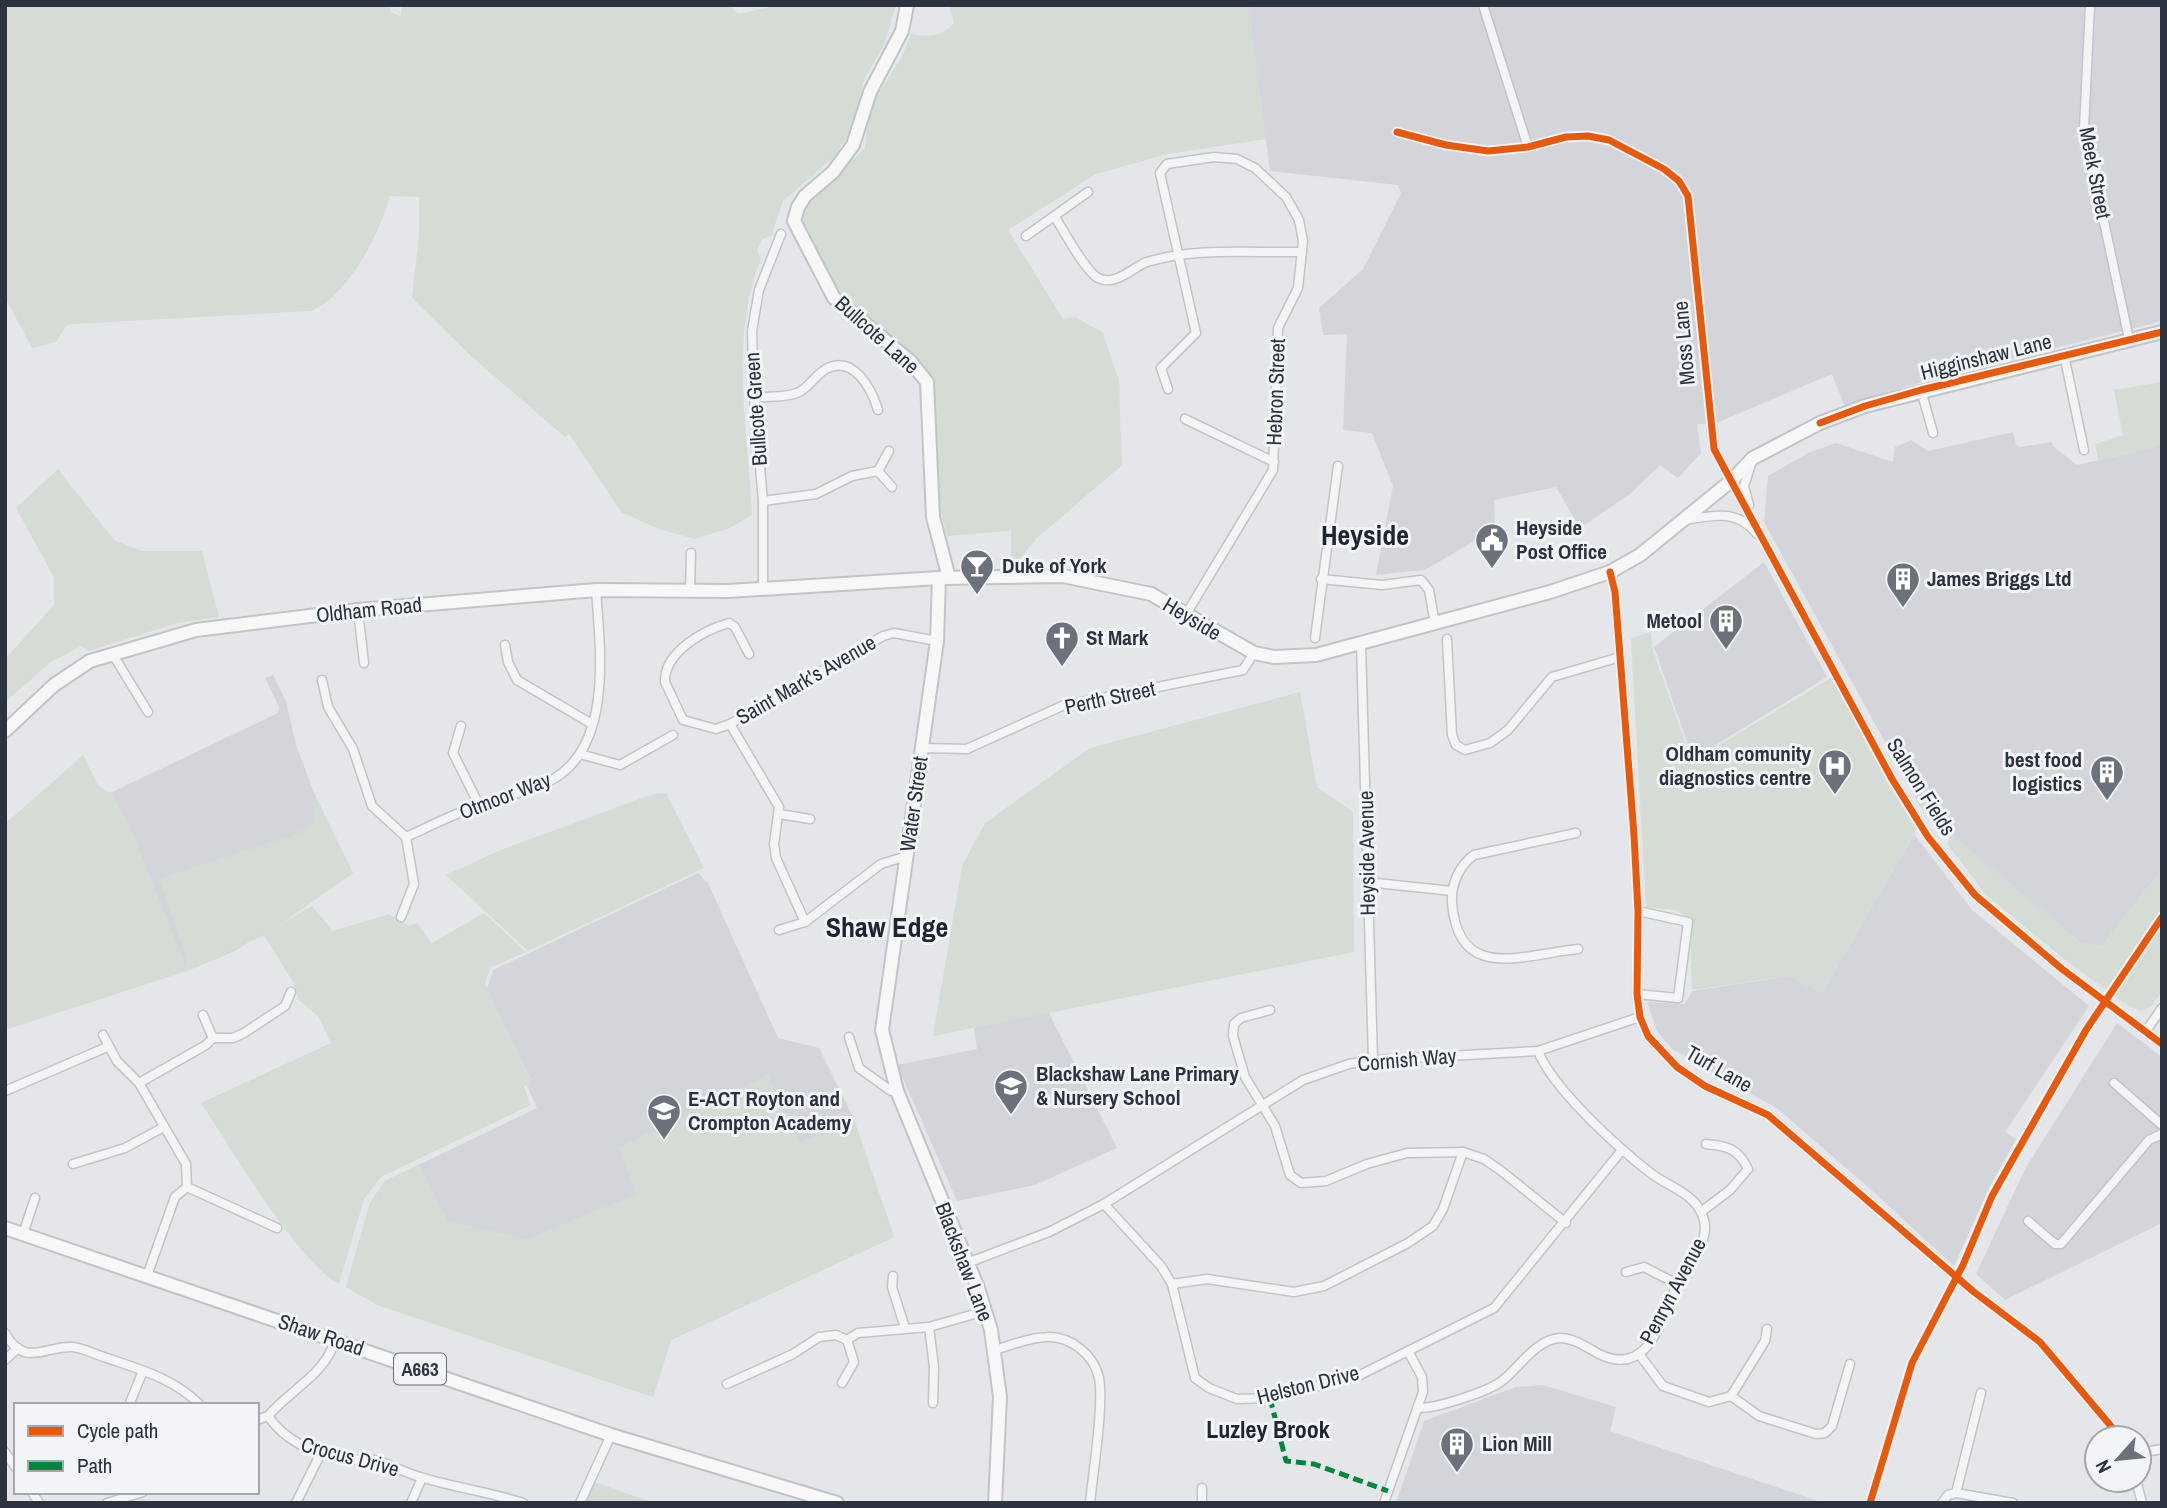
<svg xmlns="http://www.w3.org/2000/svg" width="2167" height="1508" font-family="'Archivo Narrow',sans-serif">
	<rect width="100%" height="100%" fill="#e4e6e9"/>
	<!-- built -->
	<g fill="#d3d5db">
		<path d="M 1248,5 L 2162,5 L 2162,321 L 1943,376 L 1844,405 L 1832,374 L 1714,424 L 1697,424 L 1701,453 L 1678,478 L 1660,465 L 1630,494 L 1580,528 L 1556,487 L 1494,500 L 1495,529 L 1425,570 L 1376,575 L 1393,486 L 1372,433 L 1343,430 L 1347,334 L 1323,335 L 1319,308 L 1363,269 L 1401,193 L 1398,185 L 1270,171 Z"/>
		<path d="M 2013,432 L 2016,445 L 2020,447 L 2052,442 L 2053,446 L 2077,465 L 2152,448 L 2162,442 L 2162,869 L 2102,946 L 2081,943 L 1923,811 L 1764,522 L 1768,476 L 1808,453 L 1836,443 L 1893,462 L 1895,447 L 1911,440 L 1928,451 Z"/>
		<path d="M 1764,562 L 1827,677 L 1693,759 L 1654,647 Z"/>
		<path d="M 273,675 L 286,701 L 296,745 L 315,795 L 353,873 L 235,951 L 187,971 L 129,825 L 110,793 L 278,713 L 279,707 L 265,678 Z"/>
		<path d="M 1914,834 L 1972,910 L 2089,1006 L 2005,1132 L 2016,1139 L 1989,1188 L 1954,1266 L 1877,1195 L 1778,1109 L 1671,1048 L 1657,1031 L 1647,1002 L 1685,1004 L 1692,991 L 1789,976 L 1822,993 Z"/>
		<path d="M 698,873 L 708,883 L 778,1038 L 819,1048 L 853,1117 L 894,1237 L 671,1340 L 653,1397 L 378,1305 L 346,1287 L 370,1203 L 385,1181 L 537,1108 L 527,1086 L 531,1080 L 487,989 L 493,970 Z"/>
		<path d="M 1048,1011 L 1117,1148 L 1035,1185 L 957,1201 L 897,1065 L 977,1049 L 974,1028 Z"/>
		<path d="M 2117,1023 L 2162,1057 L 2162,1223 L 2005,1300 L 1976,1274 L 2025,1169 Z"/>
		<path d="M 1543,1385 L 1616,1407 L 1610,1431 L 1824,1503 L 1396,1503 L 1424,1421 L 1516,1387 Z"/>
	</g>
	<!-- green -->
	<g fill="#d5dcd5">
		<path d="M 5,5 L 391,5 L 390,12 L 400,16 L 403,5 L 729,5 L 738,14 L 779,5 L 896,5 L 884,45 L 865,78 L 849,133 L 835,156 L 783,201 L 771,236 L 762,239 L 757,250 L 761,259 C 729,335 748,434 752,515 L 730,528 L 695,539 L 659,529 L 621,512 L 569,434 L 565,437 L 472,357 L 412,298 L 419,234 L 419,197 L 390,196 C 380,233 348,296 311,311 L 73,324 L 66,326 L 56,342 L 32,348 L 5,297 Z"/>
		<path d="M 949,5 L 1249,5 L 1266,139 L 1168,154 L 1096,174 L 1008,230 L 1063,319 L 1075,317 L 1103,333 L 1119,381 L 1122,465 L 1036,539 L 1011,569 L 1011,531 L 947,536 L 940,509 L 930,379 L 909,351 L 839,293 L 802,219 L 809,201 L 865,148 L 869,109 L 901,58 L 911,34 C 929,37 941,38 954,23 Z"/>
		<path d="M 2162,382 L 2162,442 L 2152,448 L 2098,460 L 2095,444 L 2123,435 L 2114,390 Z"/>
		<path d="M 58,469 L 114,540 L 141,551 L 202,551 L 219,617 L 177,623 L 89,651 L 81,646 L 51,662 L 5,702 L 5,659 L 54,605 L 54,577 L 16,508 Z"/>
		<path d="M 1651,632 L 1653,651 L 1692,761 L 1831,678 L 1916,830 L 1822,993 L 1789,976 L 1692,990 L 1690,918 L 1672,909 L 1646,908 L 1631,638 Z"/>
		<path d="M 1300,692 L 1317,787 L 1353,812 L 1354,952 L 933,1036 L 962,866 L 985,823 L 1090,748 Z"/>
		<path d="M 83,755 L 98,785 L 110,793 L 129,825 L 186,968 L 186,956 L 159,879 L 299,833 L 313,823 L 315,795 L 353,873 L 278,926 L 312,906 L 333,931 L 389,914 L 409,926 L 417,923 L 432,943 L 484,913 L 526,952 L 490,968 L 485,984 L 531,1081 L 524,1087 L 531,1105 L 381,1177 L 364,1199 L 339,1284 C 298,1263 230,1146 201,1103 L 331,1043 L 318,1016 L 299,1000 L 293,982 L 264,935 L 187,971 L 5,1030 L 5,824 Z"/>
		<path d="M 666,793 L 704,868 L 528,951 L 446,875 L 503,849 L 653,794 Z"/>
		<path d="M 1949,832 L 2081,943 L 2102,946 L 2162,869 L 2162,992 L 2151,1007 L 2141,1011 L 2129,1006 L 2073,966 L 1986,895 L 1948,845 Z"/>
		<path d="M 768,1075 L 799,1143 L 853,1117 L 894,1237 L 671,1340 L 653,1397 L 378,1305 L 346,1287 L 370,1203 L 385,1181 L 419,1164 L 448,1221 L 527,1239 L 637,1194 L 618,1148 Z"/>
		<path d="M 594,1482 L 655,1503 L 585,1503 Z"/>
	</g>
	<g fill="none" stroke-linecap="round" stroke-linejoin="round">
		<!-- street casing -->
		<g stroke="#c2c4c7" stroke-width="11">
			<g id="street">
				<path d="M 1483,5 L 1528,147"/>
				<path d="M 2090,5 L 2084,128 L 2129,339"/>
				<path d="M 1397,132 L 1446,145 L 1488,151 L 1528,147 L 1566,137 L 1588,136 L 1609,140 L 1664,169 L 1679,181 L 1688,196 L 1714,449 L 1892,779 L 1928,837 L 1975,895 L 2062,969 L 2162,1044"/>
				<path d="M 1055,217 C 1064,231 1085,271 1098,278 C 1115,287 1133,267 1147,262 C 1196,247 1252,253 1302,252"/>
				<path d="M 1026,236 L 1088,192"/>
				<path d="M 2064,355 L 2084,450"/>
				<path d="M 1168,389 L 1161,368 L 1196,333 L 1160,173 L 1167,164 L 1214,157 L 1237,159 L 1255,168 L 1286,197 L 1299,220 L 1303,241 L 1298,288 L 1278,328 L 1273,470 L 1185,616"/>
				<path d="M 1921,390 L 1933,433"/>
				<path d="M 754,398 C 766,396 785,398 797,393 C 808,389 815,375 826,369 C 854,354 872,390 878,410"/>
				<path d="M 1185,419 L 1274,462"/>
				<path d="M 878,471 L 889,451"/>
				<path d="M 763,501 L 816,494 L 852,476 L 878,471 L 892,487"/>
				<path d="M 1749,505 L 1744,486 L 1751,464"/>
				<path d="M 1686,520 C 1713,515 1738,509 1757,534"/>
				<path d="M 1610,572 L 1615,592 L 1634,835 L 1638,911 L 1637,994 L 1640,1017 L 1648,1036 L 1677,1067 L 1705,1086 L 1768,1115 L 1974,1292 L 2040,1342 L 2121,1438"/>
				<path d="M 1321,579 L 1382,585 L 1421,580 L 1429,590 L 1435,624"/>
				<path d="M 763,589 L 763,501 L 754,398 L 752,331 L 759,290 L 781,234"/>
				<path d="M 690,590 L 691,553"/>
				<path d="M 358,610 L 364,663"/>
				<path d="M 1315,638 L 1338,466"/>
				<path d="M 1447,639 L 1452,735 L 1456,745 L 1465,750 L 1490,743 L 1508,730 L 1552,677 L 1620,657"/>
				<path d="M 505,645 L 508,662 L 517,680 L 592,724"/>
				<path d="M 1361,645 L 1373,1060"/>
				<path d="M 112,653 L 148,712"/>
				<path d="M 749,654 L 735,627 L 729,623 C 704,630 664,652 665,682 L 683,720 L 716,729 L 730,724 L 883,636 L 894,633 L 937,641"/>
				<path d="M 322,680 L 328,707 L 353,749 L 372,806 L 406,837 C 430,826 454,814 479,805 C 504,795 532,792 555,778 C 613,743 600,646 596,590"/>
				<path d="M 730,724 L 779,807 L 774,844 L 776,858 L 805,922 L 779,930"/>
				<path d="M 461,726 L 453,753 L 479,805"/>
				<path d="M 922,748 L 967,749 L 1062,706 L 1243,670 L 1254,653"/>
				<path d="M 580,754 L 620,765 L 673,735"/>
				<path d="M 779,814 L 810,819"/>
				<path d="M 1576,833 L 1474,855 C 1460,865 1451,883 1452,902 C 1458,983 1521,955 1578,949"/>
				<path d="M 1367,882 L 1452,891"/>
				<path d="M 401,917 L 414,884 L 406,837"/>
				<path d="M 805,922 L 881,864 L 907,856"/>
				<path d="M 1637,994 L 1678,998 L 1688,922 L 1638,911"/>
				<path d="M 1270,1010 L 1241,1018 L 1234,1024 L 1233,1036 L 1245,1077 L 1275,1126 L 1290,1175 L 1301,1183 L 1326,1181 L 1367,1164 L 1407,1153 L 1463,1152 L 1484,1159 L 1500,1170 L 1566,1223"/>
				<path d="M 203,1015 L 213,1038"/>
				<path d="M 2146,1031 L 2162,1008"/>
				<path d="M 103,1035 L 117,1061 L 139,1083 L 186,1164 L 187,1187 L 175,1197 L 147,1276"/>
				<path d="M 849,1037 L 859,1068 L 891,1091 L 897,1091"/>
				<path d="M 139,1083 L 206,1045 L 213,1038 L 233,1038 L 244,1033 L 285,1006 L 291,992"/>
				<path d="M 2114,1083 L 2162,1125"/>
				<path d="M 5,1091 L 107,1047"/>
				<path d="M 73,1164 L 125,1148 L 162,1128"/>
				<path d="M 187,1187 L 277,1228"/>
				<path d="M 1104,1204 L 1161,1266 L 1172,1284 L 1195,1378 L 1209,1388 L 1237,1399 L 1270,1398 L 1358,1376 L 1494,1308 L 1622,1150"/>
				<path d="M 1701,1212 L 1730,1190 L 1748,1169 C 1738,1148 1727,1146 1706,1144"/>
				<path d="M 2028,1221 L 2055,1244 L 2061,1244 L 2149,1140 L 2162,1134"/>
				<path d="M 23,1234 L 35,1198"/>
				<path d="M 967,1263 L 1049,1232 L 1104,1204 L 1303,1080 L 1349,1064 L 1373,1060 L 1538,1051 L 1640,1017"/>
				<path d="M 1626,1272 L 1644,1267 L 1677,1284"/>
				<path d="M 893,1276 L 892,1287 L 905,1328"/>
				<path d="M 1172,1284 L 1207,1279 L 1294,1292 L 1324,1286 L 1408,1243 L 1433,1226 L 1443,1209 L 1463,1152"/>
				<path d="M 929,1327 L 934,1367 L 933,1403"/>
				<path d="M 5,1333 C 25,1369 46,1345 73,1347 C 83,1348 94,1354 104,1357 C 138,1369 174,1378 200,1405"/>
				<path d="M 847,1340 L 858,1333 L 929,1327 L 985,1311"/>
				<path d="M 995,1350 C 1011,1345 1031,1337 1047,1337 C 1071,1336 1094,1355 1099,1378 C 1104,1404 1093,1473 1090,1503"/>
				<path d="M 1639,1354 L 1663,1386 L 1709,1402 L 1731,1396 L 1759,1416 L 1816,1434 L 1825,1433 L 1832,1426 L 1850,1364"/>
				<path d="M 5,1360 L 18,1348"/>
				<path d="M 842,1383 L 854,1362 L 847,1340"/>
				<path d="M 727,1384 L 793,1354 L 819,1337 L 836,1335 L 847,1340"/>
				<path d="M 1731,1396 L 1765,1341 L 1767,1329"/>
				<path d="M 129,1405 L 143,1371"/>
				<path d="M 1417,1408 C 1435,1409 1487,1392 1502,1381 C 1520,1367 1535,1340 1560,1338 C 1574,1338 1588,1348 1599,1354 C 1650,1379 1661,1317 1677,1285 C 1685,1268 1705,1248 1705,1228 C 1705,1218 1700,1207 1692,1200 C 1681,1189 1665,1184 1652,1174 C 1619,1149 1553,1089 1538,1051"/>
				<path d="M 268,1416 C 286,1442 314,1454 346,1459 C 356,1461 368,1458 378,1461 C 393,1466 408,1474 424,1478 C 457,1488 490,1492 523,1503"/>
				<path d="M 257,1420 L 268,1416 C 290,1390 326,1374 335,1340"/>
				<path d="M 5,1452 L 16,1468"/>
				<path d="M 2139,1453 L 2162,1449"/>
				<path d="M 2136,1480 L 2142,1503"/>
				<path d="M 32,1492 L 39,1503"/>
				<path d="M 1956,1493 L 1981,1393"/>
				<path d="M 107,1503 L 143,1492"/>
				<path d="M 296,1503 L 321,1453"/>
				<path d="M 411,1503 L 422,1478"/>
				<path d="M 580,1503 L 611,1435"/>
				<path d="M 1202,1503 L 1202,1488"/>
				<path d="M 1384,1503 L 1423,1392 L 1422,1377 L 1408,1351"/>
				<path d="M 1942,1503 L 1948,1495 L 1956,1493 L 2013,1503"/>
			</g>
		</g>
		<!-- secondary casing -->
		<g stroke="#c2c4c7" stroke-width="16">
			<g id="secondary">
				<path d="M 907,5 L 902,31 L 870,92 L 853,145 L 833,172 L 805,196 L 798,207 L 794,221 L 834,298 L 910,361 L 927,382 L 933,517 L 949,578"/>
				<path d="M 939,578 L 937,641 L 882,1030 L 897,1091 L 978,1288 L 991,1330 L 1000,1397 L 995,1503"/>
				<path d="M 5,731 L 54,685 L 90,661 L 196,630 L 358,610 L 596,590 L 728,591 L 939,578 L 1063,576 L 1151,594 L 1254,653 L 1274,657 L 1316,655 L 1550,592 L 1610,572 L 1640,555 L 1731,481 L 1753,458 L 1820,423 L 1865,406 L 2162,332"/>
			</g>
		</g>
		<!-- primary casing -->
		<g stroke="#c1c3c6" stroke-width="16">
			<path id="primary" d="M 5,1228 L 611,1435 L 837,1503"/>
		</g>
		<!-- street -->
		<use href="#street" stroke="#f3f4f5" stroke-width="8"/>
		<!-- secondary -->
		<use href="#secondary" stroke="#f7f7f7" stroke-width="12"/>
		<!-- primary -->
		<use href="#primary" stroke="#f7f7f7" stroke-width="12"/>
		<!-- quiet -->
		<path stroke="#00873e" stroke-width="5" stroke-dasharray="10 5" stroke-linecap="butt" d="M 1270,1398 L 1286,1461 L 1314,1464 L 1388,1491"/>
		<!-- cycleway casing -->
		<g stroke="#f2f4f7" stroke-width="11">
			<g id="cycleway">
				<path d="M 1397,132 L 1446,145 L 1488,151 L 1528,147 L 1566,137 L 1588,136 L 1609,140 L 1664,169 L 1679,181 L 1688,196 L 1714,449 L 1892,779 L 1928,837 L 1975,895 L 2062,969 L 2162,1044"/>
				<path d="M 1820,423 L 1865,406 L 1921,390 L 2162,332"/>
				<path d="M 1610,572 L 1615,592 L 1634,835 L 1638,911 L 1637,994 L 1640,1017 L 1648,1036 L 1677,1067 L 1705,1086 L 1768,1115 L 1974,1292 L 2040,1342 L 2121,1438"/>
				<path d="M 1870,1503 L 1912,1363 L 1963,1265 L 1992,1196 L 2086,1030 L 2162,917"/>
			</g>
		</g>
		<!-- cycleway -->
		<use href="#cycleway" stroke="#e8590c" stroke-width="7"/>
	</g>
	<!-- icons -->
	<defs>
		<g id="civic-pin" transform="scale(1.75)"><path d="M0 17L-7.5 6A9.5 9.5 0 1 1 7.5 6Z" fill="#6c727b" stroke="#f2f4f7"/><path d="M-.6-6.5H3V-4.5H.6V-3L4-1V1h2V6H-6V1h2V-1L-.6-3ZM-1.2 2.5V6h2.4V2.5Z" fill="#fff"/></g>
		<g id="bar-pin" transform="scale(1.75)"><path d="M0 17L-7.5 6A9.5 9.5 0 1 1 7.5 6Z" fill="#6c727b" stroke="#f2f4f7"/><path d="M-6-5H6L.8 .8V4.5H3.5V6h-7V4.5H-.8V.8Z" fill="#fff"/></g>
		<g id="building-pin" transform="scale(1.75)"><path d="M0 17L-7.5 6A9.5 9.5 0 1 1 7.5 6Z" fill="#6c727b" stroke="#f2f4f7"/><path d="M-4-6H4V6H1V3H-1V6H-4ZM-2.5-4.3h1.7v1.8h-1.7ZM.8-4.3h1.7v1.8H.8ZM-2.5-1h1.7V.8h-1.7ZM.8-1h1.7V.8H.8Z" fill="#fff"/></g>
		<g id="church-pin" transform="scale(1.75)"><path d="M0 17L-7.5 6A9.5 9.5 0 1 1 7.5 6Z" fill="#6c727b" stroke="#f2f4f7"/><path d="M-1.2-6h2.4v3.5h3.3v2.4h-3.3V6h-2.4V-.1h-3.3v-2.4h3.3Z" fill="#fff"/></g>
		<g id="hospital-pin" transform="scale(1.75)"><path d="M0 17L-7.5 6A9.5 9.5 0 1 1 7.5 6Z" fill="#6c727b" stroke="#f2f4f7"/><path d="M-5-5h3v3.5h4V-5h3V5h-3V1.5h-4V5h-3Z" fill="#fff"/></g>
		<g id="school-pin" transform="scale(1.75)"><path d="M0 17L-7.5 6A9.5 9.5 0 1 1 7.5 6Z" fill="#6c727b" stroke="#f2f4f7"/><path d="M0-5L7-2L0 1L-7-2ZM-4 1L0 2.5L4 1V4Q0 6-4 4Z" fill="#fff"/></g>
	</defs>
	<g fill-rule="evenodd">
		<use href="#civic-pin" x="1492" y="540"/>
		<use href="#bar-pin" x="977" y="566"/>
		<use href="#building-pin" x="1903" y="579"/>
		<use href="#building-pin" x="1726" y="621"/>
		<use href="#church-pin" x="1062" y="638"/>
		<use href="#hospital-pin" x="1835" y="766"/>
		<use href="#building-pin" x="2107" y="772"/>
		<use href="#school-pin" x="1011" y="1086"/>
		<use href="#school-pin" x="664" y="1111"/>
		<use href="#building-pin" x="1457" y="1444"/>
	</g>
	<g text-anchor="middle" stroke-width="6" stroke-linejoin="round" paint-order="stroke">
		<!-- shield labels -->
		<rect fill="#f2f4f7" stroke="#676d77" stroke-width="2" x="394" y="1353.5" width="52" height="31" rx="5"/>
		<g font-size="19" font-weight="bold" fill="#2c3340">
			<text x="420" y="1376">A663</text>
		</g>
		<!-- street labels -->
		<g font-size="21" fill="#2c3340" stroke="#f2f4f7">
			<text transform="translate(2095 173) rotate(79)" y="7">Meek Street</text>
			<text transform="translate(877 335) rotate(42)" y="7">Bullcote Lane</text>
			<text transform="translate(1684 343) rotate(-95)" y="7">Moss Lane</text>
			<text transform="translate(1986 357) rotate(-14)" y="7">Higginshaw Lane</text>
			<text transform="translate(1276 392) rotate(-88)" y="7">Hebron Street</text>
			<text transform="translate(756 409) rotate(-94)" y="7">Bullcote Green</text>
			<text transform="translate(369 610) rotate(-6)" y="7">Oldham Road</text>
			<text transform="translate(1192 619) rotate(31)" y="7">Heyside</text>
			<text transform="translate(806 680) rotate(-30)" y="7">Saint Mark's Avenue</text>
			<text transform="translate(1110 698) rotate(-12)" y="7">Perth Street</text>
			<text transform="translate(1921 787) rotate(58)" y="7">Salmon Fields</text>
			<text transform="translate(505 796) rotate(-21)" y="7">Otmoor Way</text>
			<text transform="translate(914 804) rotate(-82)" y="7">Water Street</text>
			<text transform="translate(1367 853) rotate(-91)" y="7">Heyside Avenue</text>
			<text transform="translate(1407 1060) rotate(-5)" y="7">Cornish Way</text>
			<text transform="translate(1719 1069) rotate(30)" y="7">Turf Lane</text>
			<text transform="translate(964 1262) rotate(69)" y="7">Blackshaw Lane</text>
			<text transform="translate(1673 1291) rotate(-62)" y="7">Penryn Avenue</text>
			<text transform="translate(321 1335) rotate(19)" y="7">Shaw Road</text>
			<text transform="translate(1308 1385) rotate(-14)" y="7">Helston Drive</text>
			<text transform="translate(350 1457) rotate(15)" y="7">Crocus Drive</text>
		</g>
		<!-- poi labels -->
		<g font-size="21" font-weight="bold" fill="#2c3340" stroke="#f2f4f7" text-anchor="start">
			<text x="1516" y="535">Heyside<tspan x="1516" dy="24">Post Office</tspan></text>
			<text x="1002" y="573">Duke of York</text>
			<text x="1927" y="586">James Briggs Ltd</text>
			<text x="1702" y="628" text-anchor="end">Metool</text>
			<text x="1086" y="645">St Mark</text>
			<text x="1811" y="761" text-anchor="end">Oldham comunity<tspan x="1811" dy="24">diagnostics centre</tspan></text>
			<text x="2082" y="767" text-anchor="end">best food<tspan x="2082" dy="24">logistics</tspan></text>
			<text x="1036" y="1081">Blackshaw Lane Primary<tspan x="1036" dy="24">&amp; Nursery School</tspan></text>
			<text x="688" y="1106">E-ACT Royton and<tspan x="688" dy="24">Crompton Academy</tspan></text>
			<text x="1482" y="1451">Lion Mill</text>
		</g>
		<!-- quarter labels -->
		<g font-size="24" font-weight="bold" fill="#1e2431" stroke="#f2f4f7">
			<text x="1268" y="1438">Luzley Brook</text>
		</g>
		<!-- district labels -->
		<g font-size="28" font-weight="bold" fill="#1e2431" stroke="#f2f4f7">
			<text x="1365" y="545">Heyside</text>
			<text x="887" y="937">Shaw Edge</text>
		</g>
	</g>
	<!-- border -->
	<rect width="2167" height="1508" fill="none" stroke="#2c3340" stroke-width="14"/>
	<!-- legend -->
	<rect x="14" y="1403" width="245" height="91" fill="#f2f4f7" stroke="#a3a7ae" stroke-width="2"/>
	<rect x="28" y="1426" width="35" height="10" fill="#e8590c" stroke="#a3a7ae" stroke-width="2"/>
	<text x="77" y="1438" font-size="21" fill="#2c3340">Cycle path</text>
	<rect x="28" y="1461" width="35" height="10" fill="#00873e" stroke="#a3a7ae" stroke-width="2"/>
	<text x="77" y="1473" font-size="21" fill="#2c3340">Path</text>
	<!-- north arrow -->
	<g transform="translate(2118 1459) rotate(243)"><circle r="33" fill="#f2f4f7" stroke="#a3a7ae" stroke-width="2"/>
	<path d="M0-5L12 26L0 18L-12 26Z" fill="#6c727b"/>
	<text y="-10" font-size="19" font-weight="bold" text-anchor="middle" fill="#2c3340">N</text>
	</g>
</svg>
